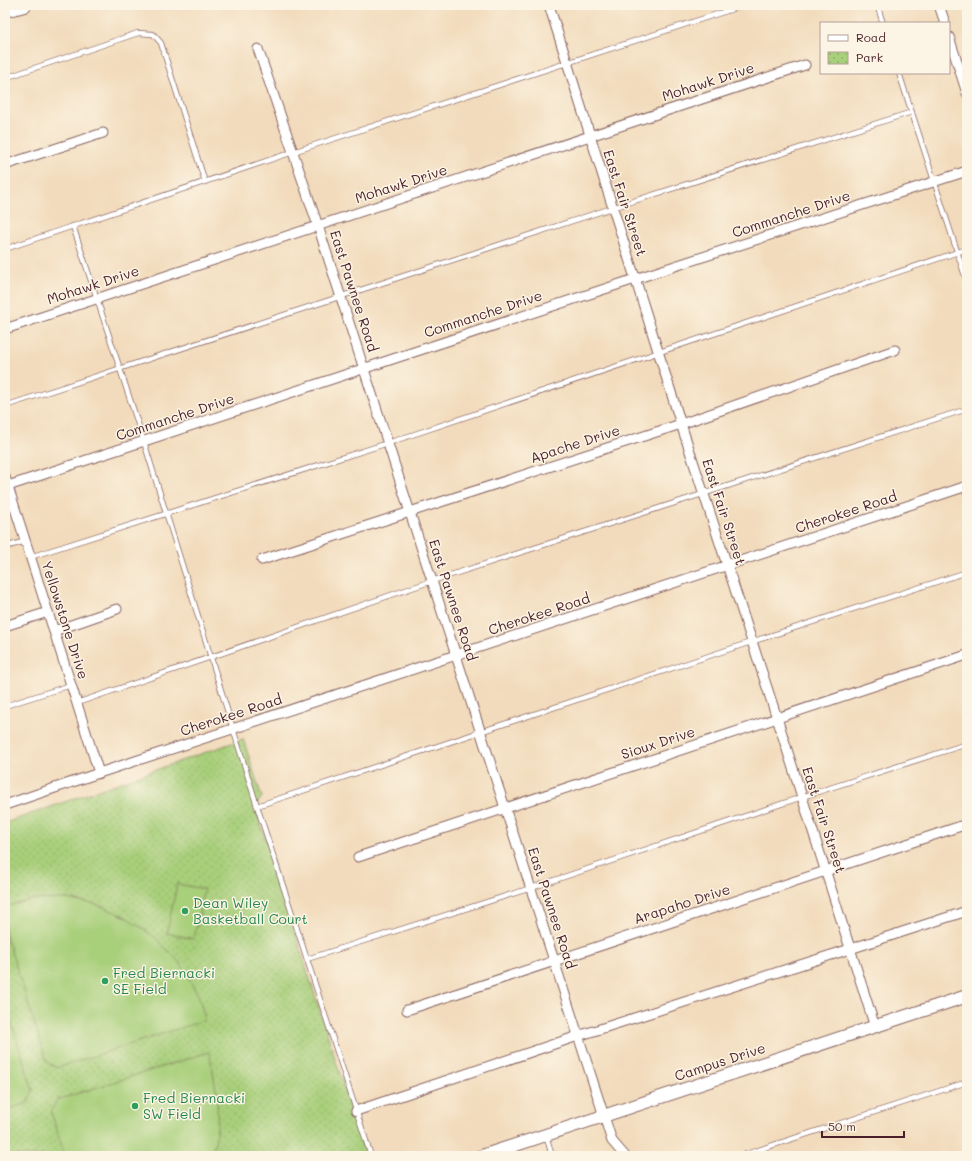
<svg xmlns="http://www.w3.org/2000/svg" width="972" height="1161" font-family="Mali,sans-serif">
	<defs>
		<pattern id="park-dots" width="8" height="8" patternUnits="userSpaceOnUse"><rect width="8" height="8" fill="#a8cf7a"/><path d="M2 2h.1M6 6h.1" fill="none" stroke="#92b16a" stroke-width="1.8" stroke-linecap="round"/></pattern>
	</defs>
	<rect width="100%" height="100%" fill="#fcf5e5"/>
	<filter id="ink" filterUnits="userSpaceOnUse"><feTurbulence type="fractalNoise" baseFrequency=".025" numOctaves="2"/><feDisplacementMap in="SourceGraphic" scale="8" xChannelSelector="R" yChannelSelector="G"/><feConvolveMatrix kernelMatrix="1 2 1 2 8 2 1 2 1" color-interpolation-filters="sRGB"/></filter>
	<filter id="wash" filterUnits="userSpaceOnUse"><feTurbulence type="fractalNoise" baseFrequency=".012" numOctaves="4" result="noise"/><feDisplacementMap in="SourceGraphic" scale="16" xChannelSelector="R" yChannelSelector="G"/><feGaussianBlur stdDeviation="0.9" result="paint"/><feColorMatrix in="noise" values="0 0 0 0 0 0 0 0 0 0 0 0 0 0 0 0 0 1.4 0 .05"/><feComposite in="paint" operator="in"/></filter>
	<g filter="url(#wash)">
		<rect width="100%" height="100%" fill="#f2dbbc"/>
		<!-- park -->
		<path fill="url(#park-dots)" stroke="#797752" d="M 243,739 L 262,797 L 255,806 L 366,1156 L 5,1156 L 5,823 Z"/>
		<!-- garden -->
		<g fill="#a8cf7a" stroke="#797752">
			<path d="M 177,884 L 204,889 L 194,939 L 167,933 Z"/>
			<path d="M 67,899 L 98,905 L 126,917 L 156,938 L 181,964 L 199,997 L 205,1020 L 57,1068 L 47,1062 L 5,932 L 5,907 L 31,900 Z"/>
			<path d="M 5,1003 L 33,1091 L 27,1103 L 5,1110 Z"/>
			<path d="M 209,1052 C 216,1086 223,1122 211,1156 L 65,1156 L 51,1112 L 57,1100 Z"/>
		</g>
	</g>
	<g filter="url(#ink)">
		<g fill="none" stroke-linecap="round" stroke-linejoin="round">
			<!-- service casing -->
			<g stroke="#85615e" stroke-width="6">
				<g id="service">
					<path d="M 877,5 L 883,23"/>
					<path d="M 899,73 L 967,282"/>
					<path d="M 5,78 L 138,33 L 153,34 L 161,43 L 205,182"/>
					<path d="M 73,226 L 144,442 L 257,806 L 371,1156"/>
					<path d="M 5,249 L 293,152 L 745,5"/>
					<path d="M 5,406 L 612,208 L 912,112"/>
					<path d="M 5,547 L 26,541"/>
					<path d="M 30,557 L 388,443 L 967,249"/>
					<path d="M 77,703 L 432,581 L 967,409"/>
					<path d="M 5,706 L 71,685"/>
					<path d="M 257,806 L 751,642 L 967,572"/>
					<path d="M 307,959 L 531,888 L 802,797 L 967,744"/>
					<path d="M 546,1135 L 552,1156"/>
					<path d="M 740,1156 L 967,1082"/>
				</g>
			</g>
			<!-- minor casing -->
			<g stroke="#85615e" stroke-width="11">
				<g id="minor">
					<path d="M 549,5 L 681,424 L 777,718 L 875,1027"/>
					<path d="M 939,5 L 945,23"/>
					<path d="M 949,37 L 967,93"/>
					<path d="M 258,49 L 318,226 L 612,1141 L 625,1156"/>
					<path d="M 5,165 L 103,133"/>
					<path d="M 5,329 L 805,65"/>
					<path d="M 5,477 L 99,773"/>
					<path d="M 8,486 L 635,279 L 967,171"/>
					<path d="M 262,560 L 681,424 L 895,350"/>
					<path d="M 5,626 L 48,612"/>
					<path d="M 54,631 L 117,609"/>
					<path d="M 5,805 L 99,773 L 967,486"/>
					<path d="M 358,857 L 967,655"/>
					<path d="M 407,1010 L 967,824"/>
					<path d="M 356,1111 L 578,1036 L 850,949 L 967,911"/>
				</g>
			</g>
			<!-- secondary casing -->
			<g stroke="#85615e" stroke-width="14">
				<path id="secondary" d="M 482,1156 L 967,996"/>
			</g>
			<!-- trunk casing -->
			<g stroke="#85615e" stroke-width="16">
				<path id="trunk" d="M 5,10 L 24,5"/>
			</g>
			<!-- service -->
			<use href="#service" stroke="#fff" stroke-width="4.5"/>
			<!-- minor -->
			<use href="#minor" stroke="#fff" stroke-width="9"/>
			<!-- secondary -->
			<use href="#secondary" stroke="#fff" stroke-width="12"/>
			<!-- trunk -->
			<use href="#trunk" stroke="#fff" stroke-width="14"/>
		</g>
	</g>
	<!-- markers -->
	<g fill="#2e9e5b" stroke="#fcf5e5" stroke-width="1.5">
		<circle cx="185" cy="911" r="4"/>
		<circle cx="105" cy="981" r="4"/>
		<circle cx="135" cy="1106" r="4"/>
	</g>
	<g text-anchor="middle" stroke-width="3" stroke-linejoin="round" paint-order="stroke">
		<!-- street labels -->
		<g font-size="14" fill="#4a1f2b" stroke="#fcf5e5">
			<text transform="translate(708 82) rotate(-18)" y="5">Mohawk Drive</text>
			<text transform="translate(401 184) rotate(-18)" y="5">Mohawk Drive</text>
			<text transform="translate(625 203) rotate(72)" y="5">East Fair Street</text>
			<text transform="translate(791 214) rotate(-18)" y="5">Commanche Drive</text>
			<text transform="translate(93 285) rotate(-18)" y="5">Mohawk Drive</text>
			<text transform="translate(354 291) rotate(72)" y="5">East Pawnee Road</text>
			<text transform="translate(483 314) rotate(-18)" y="5">Commanche Drive</text>
			<text transform="translate(175 417) rotate(-18)" y="5">Commanche Drive</text>
			<text transform="translate(575 444) rotate(-18)" y="5">Apache Drive</text>
			<text transform="translate(724 512) rotate(72)" y="5">East Fair Street</text>
			<text transform="translate(846 512) rotate(-18)" y="5">Cherokee Road</text>
			<text transform="translate(453 600) rotate(72)" y="5">East Pawnee Road</text>
			<text transform="translate(539 614) rotate(-18)" y="5">Cherokee Road</text>
			<text transform="translate(65 620) rotate(72)" y="5">Yellowstone Drive</text>
			<text transform="translate(231 715) rotate(-18)" y="5">Cherokee Road</text>
			<text transform="translate(658 743) rotate(-18)" y="5">Sioux Drive</text>
			<text transform="translate(824 820) rotate(72)" y="5">East Fair Street</text>
			<text transform="translate(682 904) rotate(-18)" y="5">Arapaho Drive</text>
			<text transform="translate(552 908) rotate(72)" y="5">East Pawnee Road</text>
			<text transform="translate(720 1062) rotate(-18)" y="5">Campus Drive</text>
		</g>
		<!-- leisure labels -->
		<g font-size="14" fill="#27864d" stroke="#fcf5e5" text-anchor="start">
			<text x="193" y="908">Dean Wiley<tspan x="193" dy="16">Basketball Court</tspan></text>
			<text x="113" y="978">Fred Biernacki<tspan x="113" dy="16">SE Field</tspan></text>
			<text x="143" y="1103">Fred Biernacki<tspan x="143" dy="16">SW Field</tspan></text>
		</g>
	</g>
	<!-- margin -->
	<rect width="972" height="1161" fill="none" stroke="#fcf5e5" stroke-width="20"/>
	<!-- legend -->
	<rect x="820" y="22" width="130" height="52" fill="#fcf5e5" stroke="#b59f9b"/>
	<rect x="828" y="35" width="20" height="6" fill="#ffffff" stroke="#b59f9b"/>
	<text x="856" y="42" font-size="12" fill="#4a1f2b">Road</text>
	<rect x="828" y="52" width="20" height="12" fill="url(#park-dots)" stroke="#b59f9b"/>
	<text x="856" y="62" font-size="12" fill="#4a1f2b">Park</text>
	<!-- scale -->
	<path d="M822 1131v6h82v-6" fill="none" stroke="#4a1f2b" stroke-width="2"/>
	<text x="828" y="1131" font-size="12" fill="#4a1f2b" stroke="#fcf5e5" stroke-width="3" paint-order="stroke">50 m</text>
</svg>
